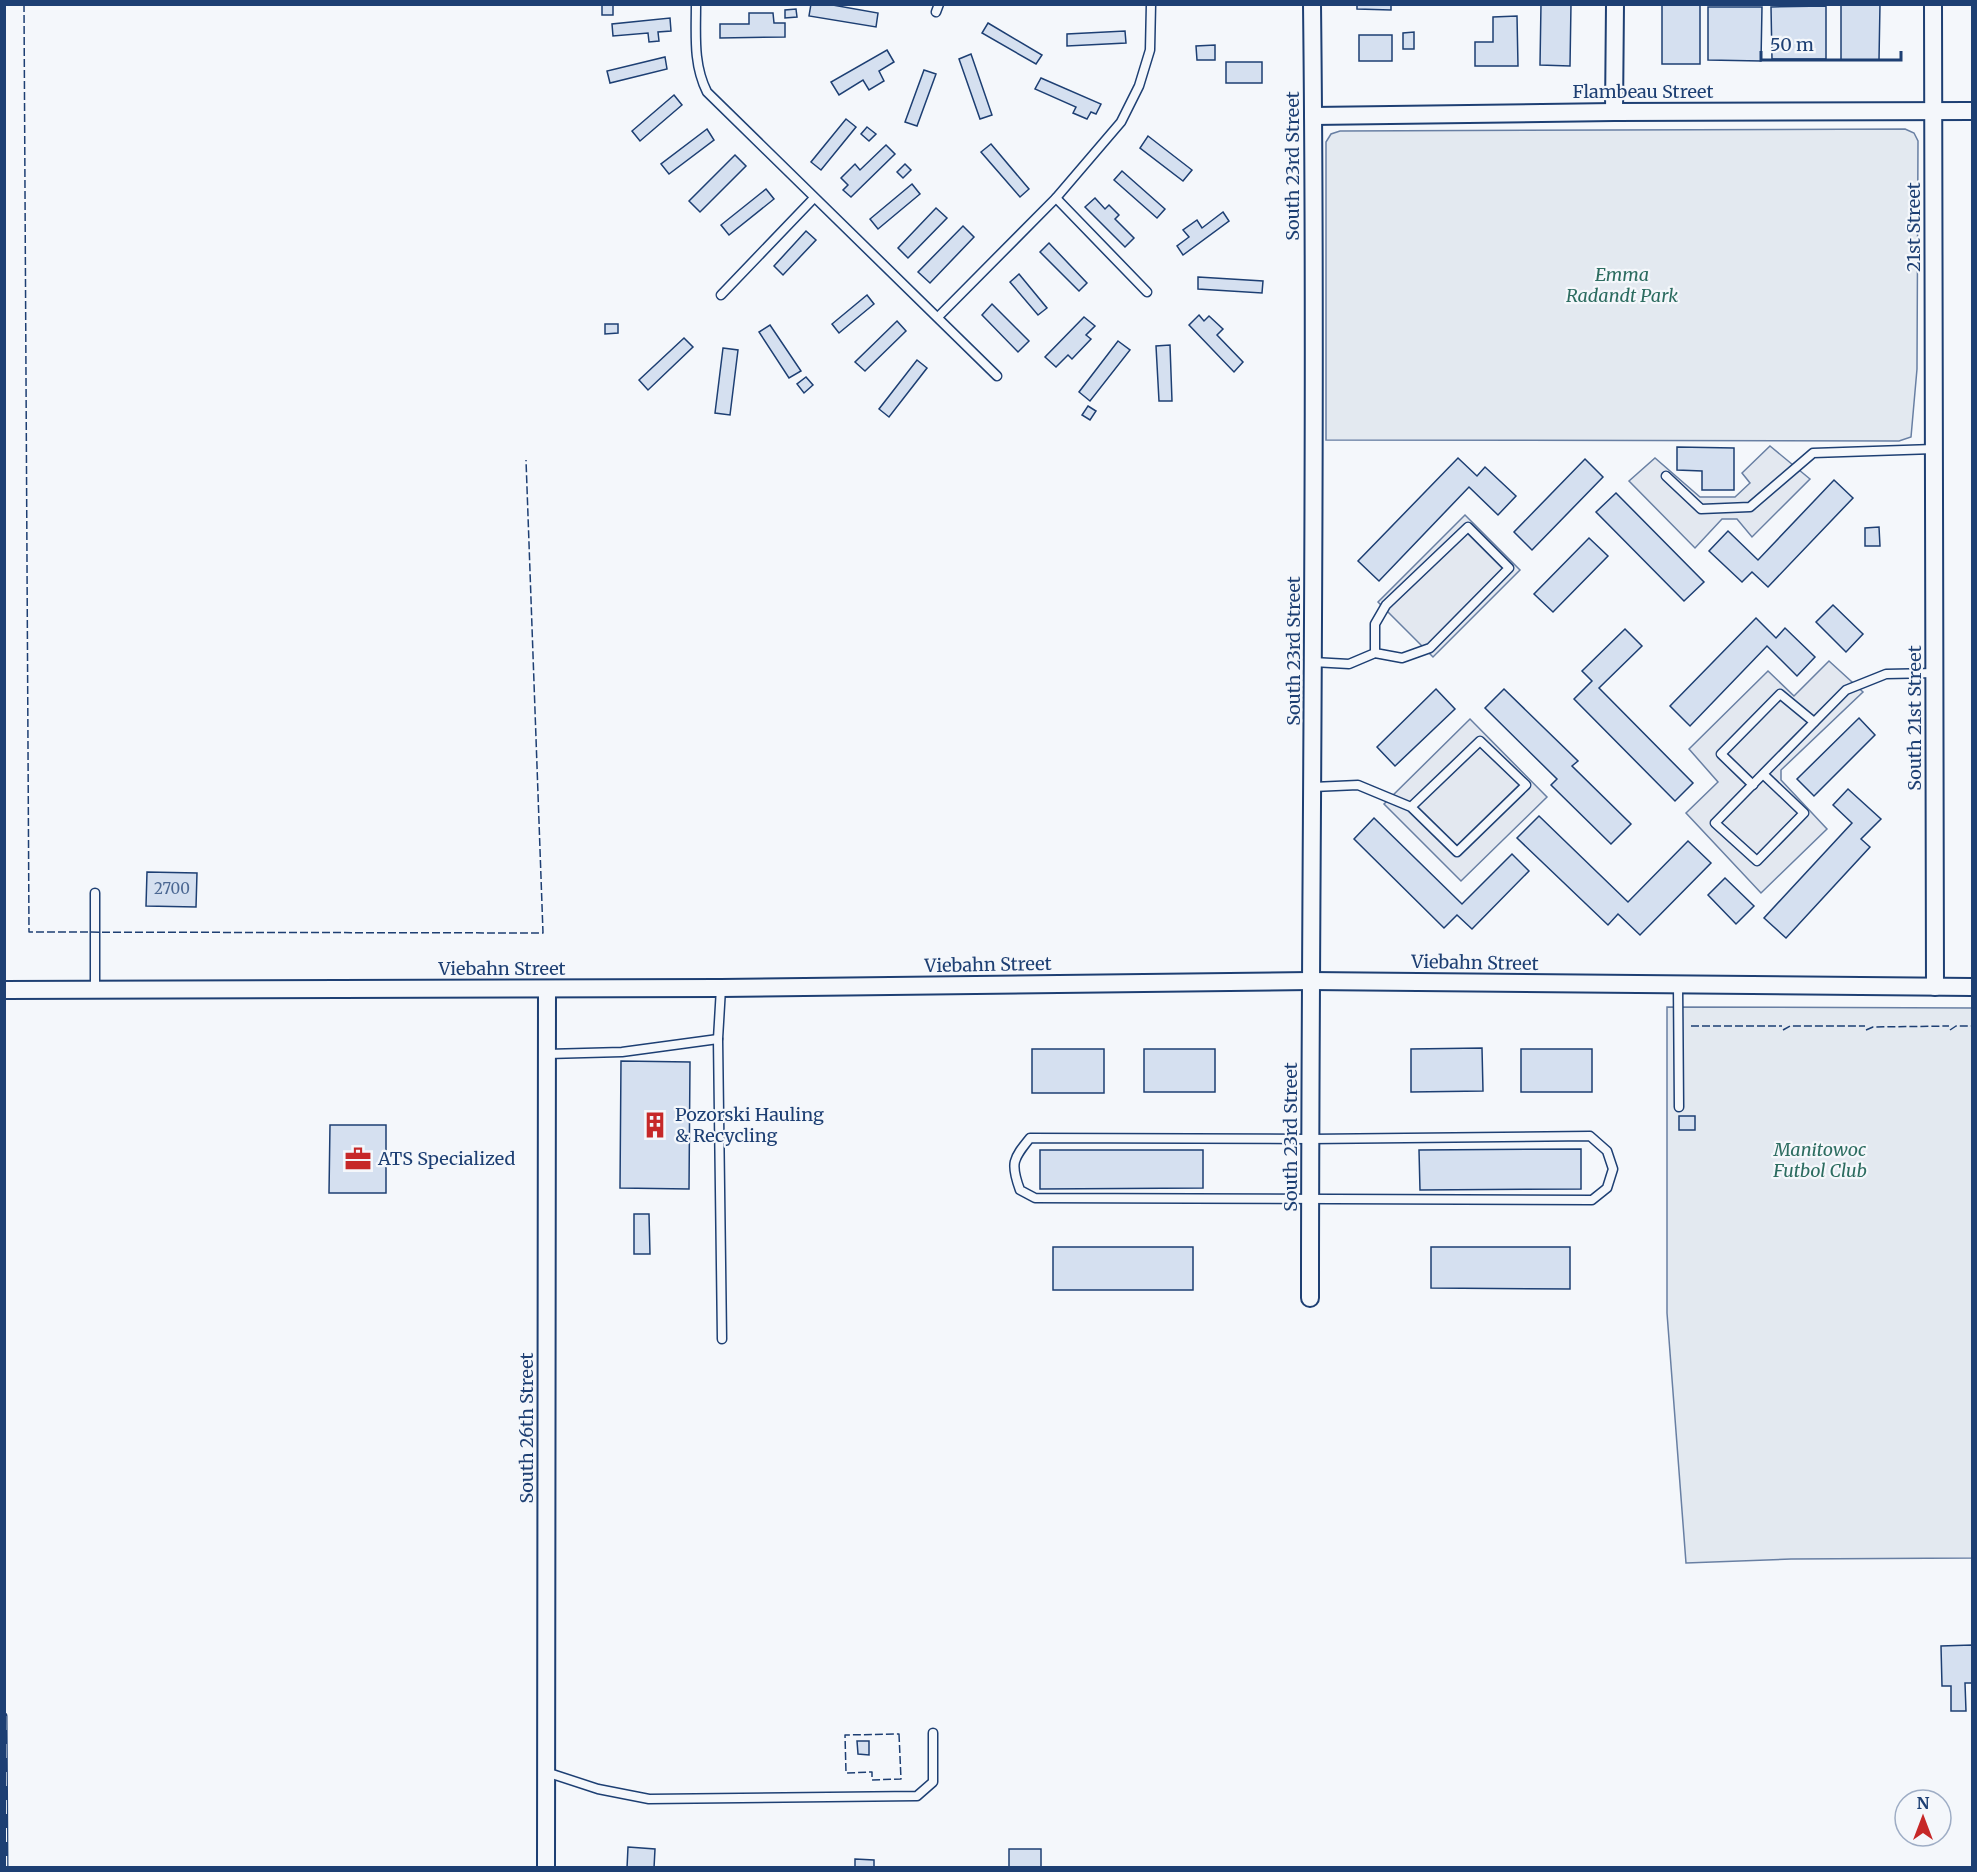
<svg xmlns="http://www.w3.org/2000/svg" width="1977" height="1872" font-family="Merriweather,serif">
	<rect width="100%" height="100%" fill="#f4f7fb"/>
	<!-- green -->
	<g fill="#e3e9f0" stroke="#687fa3" stroke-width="1.5">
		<path d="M 1905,129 L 1914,133 L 1918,141 L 1917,369 L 1911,437 L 1899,441 L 1326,440 L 1326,142 L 1331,134 L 1340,131 Z"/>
		<path d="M 1667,1007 L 1972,1008 L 1972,1558 L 1791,1559 L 1686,1563 L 1667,1313 Z"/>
	</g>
	<!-- parking -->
	<g fill="#e3e8f0" stroke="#687fa3" stroke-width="1.5">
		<path d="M 1770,446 L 1810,479 L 1752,537 L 1737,519 L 1722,519 L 1695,548 L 1629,481 L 1655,458 L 1700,497 L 1735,497 L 1750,483 L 1742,473 Z"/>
		<path d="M 1465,515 L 1520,570 L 1433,657 L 1378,602 Z"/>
		<path d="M 1829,661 L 1863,692 L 1781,770 L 1781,780 L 1827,829 L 1761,893 L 1686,813 L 1718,782 L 1689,749 L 1768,671 L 1794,696 Z"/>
		<path d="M 1470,719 L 1547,797 L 1461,881 L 1384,804 Z"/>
	</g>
	<!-- building -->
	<g fill="#d5e0f0" stroke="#1d3f73" stroke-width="1.5">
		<path d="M 811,4 L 827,4 L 878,13 L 876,27 L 809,16 Z"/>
		<path d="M 1357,4 L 1391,4 L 1391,10 L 1357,9 Z"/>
		<path d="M 1541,4 L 1571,4 L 1570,66 L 1540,65 Z"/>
		<rect x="1662" y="4" width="38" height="60"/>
		<path d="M 1841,4 L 1880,4 L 1879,60 L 1841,60 Z"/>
		<rect x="602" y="5" width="11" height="10"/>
		<path d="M 1826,6 L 1826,59 L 1772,59 L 1771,7 Z"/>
		<path d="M 1708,7 L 1762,7 L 1761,61 L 1708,60 Z"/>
		<path d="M 796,9 L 797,17 L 785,18 L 785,10 Z"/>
		<path d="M 749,13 L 773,13 L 774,23 L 785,23 L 785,37 L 720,38 L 720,24 L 749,24 Z"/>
		<path d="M 1517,16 L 1518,66 L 1475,66 L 1475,42 L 1493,42 L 1493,17 Z"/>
		<path d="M 670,18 L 671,31 L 658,32 L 659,41 L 649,42 L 648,33 L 613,36 L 612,24 Z"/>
		<path d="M 988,23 L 1042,55 L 1036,64 L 982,33 Z"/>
		<path d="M 1125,31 L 1126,43 L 1067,46 L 1067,34 Z"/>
		<path d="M 1414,32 L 1414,49 L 1403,49 L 1403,33 Z"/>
		<rect x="1359" y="35" width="33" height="26"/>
		<path d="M 1215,45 L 1215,60 L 1197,60 L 1196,46 Z"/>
		<path d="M 887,50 L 894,62 L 879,71 L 884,81 L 869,90 L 863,80 L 839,95 L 831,82 Z"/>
		<path d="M 971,54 L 992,115 L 980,119 L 959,59 Z"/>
		<path d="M 665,57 L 667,69 L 610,83 L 607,71 Z"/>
		<rect x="1226" y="62" width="36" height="21"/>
		<path d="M 924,70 L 936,74 L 917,126 L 905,122 Z"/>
		<path d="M 1041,78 L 1101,104 L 1096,114 L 1091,112 L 1087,119 L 1073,113 L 1076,107 L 1035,89 Z"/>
		<path d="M 674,95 L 682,105 L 640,141 L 632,131 Z"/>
		<path d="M 846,119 L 856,127 L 821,170 L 811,162 Z"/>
		<path d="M 867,127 L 876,134 L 869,141 L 861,134 Z"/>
		<path d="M 707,129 L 714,140 L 669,174 L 661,164 Z"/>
		<path d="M 1148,136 L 1192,170 L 1183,181 L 1140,148 Z"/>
		<path d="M 991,144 L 1029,189 L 1020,197 L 981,152 Z"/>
		<path d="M 886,145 L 895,154 L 851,197 L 843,190 L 848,185 L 841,178 L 855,164 L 860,170 Z"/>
		<path d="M 735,155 L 746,166 L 700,212 L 689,201 Z"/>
		<path d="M 905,164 L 911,170 L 903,178 L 897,172 Z"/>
		<path d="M 1122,171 L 1165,209 L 1157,218 L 1114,180 Z"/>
		<path d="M 912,184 L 920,194 L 878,229 L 870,219 Z"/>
		<path d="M 766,189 L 774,199 L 729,235 L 721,225 Z"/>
		<path d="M 1095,198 L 1105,209 L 1109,205 L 1119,215 L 1115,219 L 1134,238 L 1125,247 L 1085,207 Z"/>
		<path d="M 936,208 L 947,218 L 908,258 L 898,248 Z"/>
		<path d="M 1223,212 L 1229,221 L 1183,255 L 1177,246 L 1189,237 L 1183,230 L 1197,220 L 1202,228 Z"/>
		<path d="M 963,226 L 974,237 L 930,283 L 918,272 Z"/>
		<path d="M 806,231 L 816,240 L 783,275 L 774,266 Z"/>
		<path d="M 1049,243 L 1087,283 L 1079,291 L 1040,252 Z"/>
		<path d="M 1019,274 L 1047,308 L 1038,315 L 1010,282 Z"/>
		<path d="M 1198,277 L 1263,281 L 1262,293 L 1198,289 Z"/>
		<path d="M 867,295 L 874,304 L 839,333 L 832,324 Z"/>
		<path d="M 992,304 L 1029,341 L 1018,352 L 982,315 Z"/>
		<path d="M 1199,315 L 1204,321 L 1209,316 L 1223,329 L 1217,335 L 1243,362 L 1234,372 L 1189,325 Z"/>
		<path d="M 1084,317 L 1095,326 L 1086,335 L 1091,339 L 1072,359 L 1068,355 L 1056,367 L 1045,357 Z"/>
		<path d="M 897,321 L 906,331 L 865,371 L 855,362 Z"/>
		<path d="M 605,324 L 618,324 L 618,333 L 605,334 Z"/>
		<path d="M 770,325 L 801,371 L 789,378 L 759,332 Z"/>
		<path d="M 684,338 L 693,347 L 648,390 L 639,380 Z"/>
		<path d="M 1118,341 L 1130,350 L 1090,401 L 1079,392 Z"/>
		<path d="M 1170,345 L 1172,401 L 1159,401 L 1156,346 Z"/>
		<path d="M 723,348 L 738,350 L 730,415 L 715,413 Z"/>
		<path d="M 917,360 L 927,368 L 889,417 L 879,409 Z"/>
		<path d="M 806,377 L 813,385 L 804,393 L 797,384 Z"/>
		<path d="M 1088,406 L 1096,411 L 1090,420 L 1082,415 Z"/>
		<path d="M 1677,447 L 1734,448 L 1734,490 L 1702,490 L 1702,471 L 1677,470 Z"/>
		<path d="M 1458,458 L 1477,476 L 1485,467 L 1516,496 L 1498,515 L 1469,487 L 1379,581 L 1358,561 Z"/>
		<path d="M 1585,459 L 1603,477 L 1532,550 L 1514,532 Z"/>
		<path d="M 1834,480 L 1853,498 L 1768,587 L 1752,572 L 1742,582 L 1709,551 L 1728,531 L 1758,560 Z"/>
		<path d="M 1616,493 L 1704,582 L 1684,601 L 1596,512 Z"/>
		<path d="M 1879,527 L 1880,546 L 1865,546 L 1865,528 Z"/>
		<path d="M 1589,538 L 1608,556 L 1553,612 L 1534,594 Z"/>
		<path d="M 1833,605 L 1863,634 L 1846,652 L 1816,622 Z"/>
		<path d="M 1756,618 L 1776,638 L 1785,628 L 1815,657 L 1797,676 L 1767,646 L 1690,726 L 1670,706 Z"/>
		<path d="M 1625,629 L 1642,646 L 1599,688 L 1693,783 L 1675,801 L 1574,699 L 1592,681 L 1582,671 Z"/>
		<path d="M 1436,689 L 1455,709 L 1395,766 L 1377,747 Z"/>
		<path d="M 1504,689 L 1578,761 L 1572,766 L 1631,824 L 1611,844 L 1551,785 L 1557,779 L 1485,708 Z"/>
		<path d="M 1859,718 L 1875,735 L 1814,796 L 1797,779 Z"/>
		<path d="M 1848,789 L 1881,819 L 1861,839 L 1870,847 L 1786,938 L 1764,918 L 1852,823 L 1833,805 Z"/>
		<path d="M 1539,816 L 1628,902 L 1688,841 L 1711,863 L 1640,935 L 1618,914 L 1608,925 L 1517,838 Z"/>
		<path d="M 1374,818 L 1462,904 L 1512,854 L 1529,871 L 1472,929 L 1457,915 L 1444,928 L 1354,839 Z"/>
		<path d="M 147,872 L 197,873 L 196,907 L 146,906 Z"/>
		<path d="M 1725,878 L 1754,906 L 1736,924 L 1708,895 Z"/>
		<path d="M 1482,1048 L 1483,1091 L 1411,1092 L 1411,1049 Z"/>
		<rect x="1032" y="1049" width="72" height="44"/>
		<rect x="1144" y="1049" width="71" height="43"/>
		<rect x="1521" y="1049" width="71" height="43"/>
		<path d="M 621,1061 L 690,1062 L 689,1189 L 620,1188 Z"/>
		<rect x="1679" y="1116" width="16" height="14"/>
		<path d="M 330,1125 L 386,1125 L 386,1193 L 329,1193 Z"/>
		<path d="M 1581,1149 L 1581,1189 L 1420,1190 L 1419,1150 Z"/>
		<path d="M 1040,1150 L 1203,1150 L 1203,1188 L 1040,1189 Z"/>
		<path d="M 634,1214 L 649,1214 L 650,1254 L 634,1254 Z"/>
		<rect x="1053" y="1247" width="140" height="43"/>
		<path d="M 1431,1247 L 1570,1247 L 1570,1289 L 1431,1288 Z"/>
		<path d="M 1972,1645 L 1972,1683 L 1965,1683 L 1966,1711 L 1951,1711 L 1951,1686 L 1942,1686 L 1941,1646 Z"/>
		<path d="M 857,1741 L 869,1741 L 869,1755 L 858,1754 Z"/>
		<path d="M 628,1847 L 655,1849 L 654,1868 L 627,1868 Z"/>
		<rect x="1009" y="1849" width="32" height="19"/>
		<path d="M 855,1859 L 874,1860 L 874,1868 L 855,1868 Z"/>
	</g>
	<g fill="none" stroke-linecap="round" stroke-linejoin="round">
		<!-- lane casing -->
		<g stroke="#1d3f73" stroke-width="11">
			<g id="lane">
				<path d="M 696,4 C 696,35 693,64 707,92 L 997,376"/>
				<path d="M 936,12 L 939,4"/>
				<path d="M 1056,198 L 1147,292"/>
				<path d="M 721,295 L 814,198"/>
				<path d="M 938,317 L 1056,198 L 1121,122 L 1139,86 L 1150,50 L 1151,4"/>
				<path d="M 1666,476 L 1701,509 L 1750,507 L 1813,453 L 1934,449"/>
				<path d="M 1313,662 L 1349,664 L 1375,653 L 1375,624 L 1386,605 L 1468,527 L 1509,568 L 1430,648 L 1402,658 L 1375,653"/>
				<path d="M 1763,774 L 1804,813 L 1757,861 L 1715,823 L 1763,774 L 1846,690 L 1886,674 L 1935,673"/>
				<path d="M 1753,785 L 1721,754 L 1780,694 L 1814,722"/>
				<path d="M 1313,787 L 1358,785 L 1411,807 L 1457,852 L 1526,785 L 1480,741 L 1411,807"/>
				<path d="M 95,893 L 95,989"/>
				<path d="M 1678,985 L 1679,1107"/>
				<path d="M 721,988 L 718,1039 L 722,1339"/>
				<path d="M 547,1054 L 622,1052 L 718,1039"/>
				<path d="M 1590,1136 L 1607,1151 L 1613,1169 L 1607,1188 L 1592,1200 L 1035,1198 L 1020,1190 C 1010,1163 1013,1159 1030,1138 L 1310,1139 Z"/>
				<path d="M 546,1772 L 598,1789 L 649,1799 L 917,1796 L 933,1782 L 933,1733"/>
			</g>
		</g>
		<!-- street casing -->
		<g stroke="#1d3f73" stroke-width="20">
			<g id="street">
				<path d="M 1933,4 L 1935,987"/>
				<path d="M 1614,112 L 1615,4"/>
				<path d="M 1313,116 L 1614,112 L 1972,111"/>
				<path d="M 4,990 L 721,988 L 1310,981 L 1972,987"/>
				<path d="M 1310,1298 C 1310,867 1317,436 1312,4"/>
				<path d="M 546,1868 L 547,989"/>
			</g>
		</g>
		<!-- lane -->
		<use href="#lane" stroke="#f4f7fb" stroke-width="8"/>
		<!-- street -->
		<use href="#street" stroke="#f4f7fb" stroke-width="16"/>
		<!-- rail casing -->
		<g stroke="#1d3f73" stroke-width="7">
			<path id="rail" d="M 4,1716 L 5,1868"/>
		</g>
		<!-- rail -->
		<use href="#rail" stroke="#f4f7fb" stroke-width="4.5" stroke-dasharray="14" stroke-linecap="butt"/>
		<!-- fence -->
		<g stroke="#1d3f73" stroke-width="1.5" stroke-dasharray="8 3" stroke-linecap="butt">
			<path d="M 24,4 L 29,932 L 543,933 L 526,460"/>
			<path d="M 1691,1026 L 1782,1026"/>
			<path d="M 1783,1030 L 1790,1026 L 1865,1026"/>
			<path d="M 1866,1030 L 1873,1027 L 1949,1026"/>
			<path d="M 1950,1030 L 1956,1026 L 1972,1026"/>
			<path d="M 899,1734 L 901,1779 L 872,1780 L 872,1772 L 846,1773 L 845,1735 Z"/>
		</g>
	</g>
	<!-- icons -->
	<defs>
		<g id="building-bare" transform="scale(2.07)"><path d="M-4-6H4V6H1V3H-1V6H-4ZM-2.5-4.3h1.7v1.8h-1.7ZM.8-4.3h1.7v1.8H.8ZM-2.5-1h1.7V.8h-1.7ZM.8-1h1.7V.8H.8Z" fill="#c62828" stroke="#f4f7fb" stroke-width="2.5" paint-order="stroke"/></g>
		<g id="office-bare" transform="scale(2.07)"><path d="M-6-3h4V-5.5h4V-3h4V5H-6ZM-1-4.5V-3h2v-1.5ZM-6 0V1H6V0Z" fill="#c62828" stroke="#f4f7fb" stroke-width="2.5" paint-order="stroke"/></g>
	</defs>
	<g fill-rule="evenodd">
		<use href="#building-bare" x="655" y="1125"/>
		<use href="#office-bare" x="358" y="1159"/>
	</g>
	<g text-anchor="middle" stroke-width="4.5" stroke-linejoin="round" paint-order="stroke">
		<!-- number labels -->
		<g font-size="15" fill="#4b6792">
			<text x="172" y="894">2700</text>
		</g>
		<!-- street labels -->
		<g font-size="18" fill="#1d3f73" stroke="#f4f7fb">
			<text x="1643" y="98">Flambeau Street</text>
			<text transform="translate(1293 166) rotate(-90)" y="6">South 23rd Street</text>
			<text transform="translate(1914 227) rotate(-90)" y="6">21st Street</text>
			<text transform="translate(1294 651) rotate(-90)" y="6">South 23rd Street</text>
			<text transform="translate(1915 718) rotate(-90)" y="6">South 21st Street</text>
			<text transform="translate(1475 963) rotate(1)" y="6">Viebahn Street</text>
			<text transform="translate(988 965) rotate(-1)" y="6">Viebahn Street</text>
			<text x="502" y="975">Viebahn Street</text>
			<text transform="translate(1291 1137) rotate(-90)" y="6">South 23rd Street</text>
			<text transform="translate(527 1428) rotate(-90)" y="6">South 26th Street</text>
		</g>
		<!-- park labels -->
		<g font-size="18" font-style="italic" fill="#2c6c60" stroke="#f4f7fb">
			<text x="1622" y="281">Emma<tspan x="1622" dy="21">Radandt Park</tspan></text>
			<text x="1820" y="1156">Manitowoc<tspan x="1820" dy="21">Futbol Club</tspan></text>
		</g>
		<!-- poi labels -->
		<g font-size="18" fill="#1d3f73" stroke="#f4f7fb" text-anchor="start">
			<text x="675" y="1121">Pozorski Hauling<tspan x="675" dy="21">&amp; Recycling</tspan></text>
			<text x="378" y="1165">ATS Specialized</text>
		</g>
	</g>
	<!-- border -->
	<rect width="1977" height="1872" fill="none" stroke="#1d3f73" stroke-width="12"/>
	<!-- north arrow -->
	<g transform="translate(1923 1818)"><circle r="28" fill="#f4f7fb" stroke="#9eadc5" stroke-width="1.5"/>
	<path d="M0-4.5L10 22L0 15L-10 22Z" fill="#c62828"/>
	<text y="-9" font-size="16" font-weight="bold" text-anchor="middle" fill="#1d3f73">N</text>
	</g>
	<!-- scale -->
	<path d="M1761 51v9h140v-9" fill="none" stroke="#1d3f73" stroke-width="3"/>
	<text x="1770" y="51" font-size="18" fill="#1d3f73" stroke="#f4f7fb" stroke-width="4.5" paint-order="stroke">50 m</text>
</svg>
